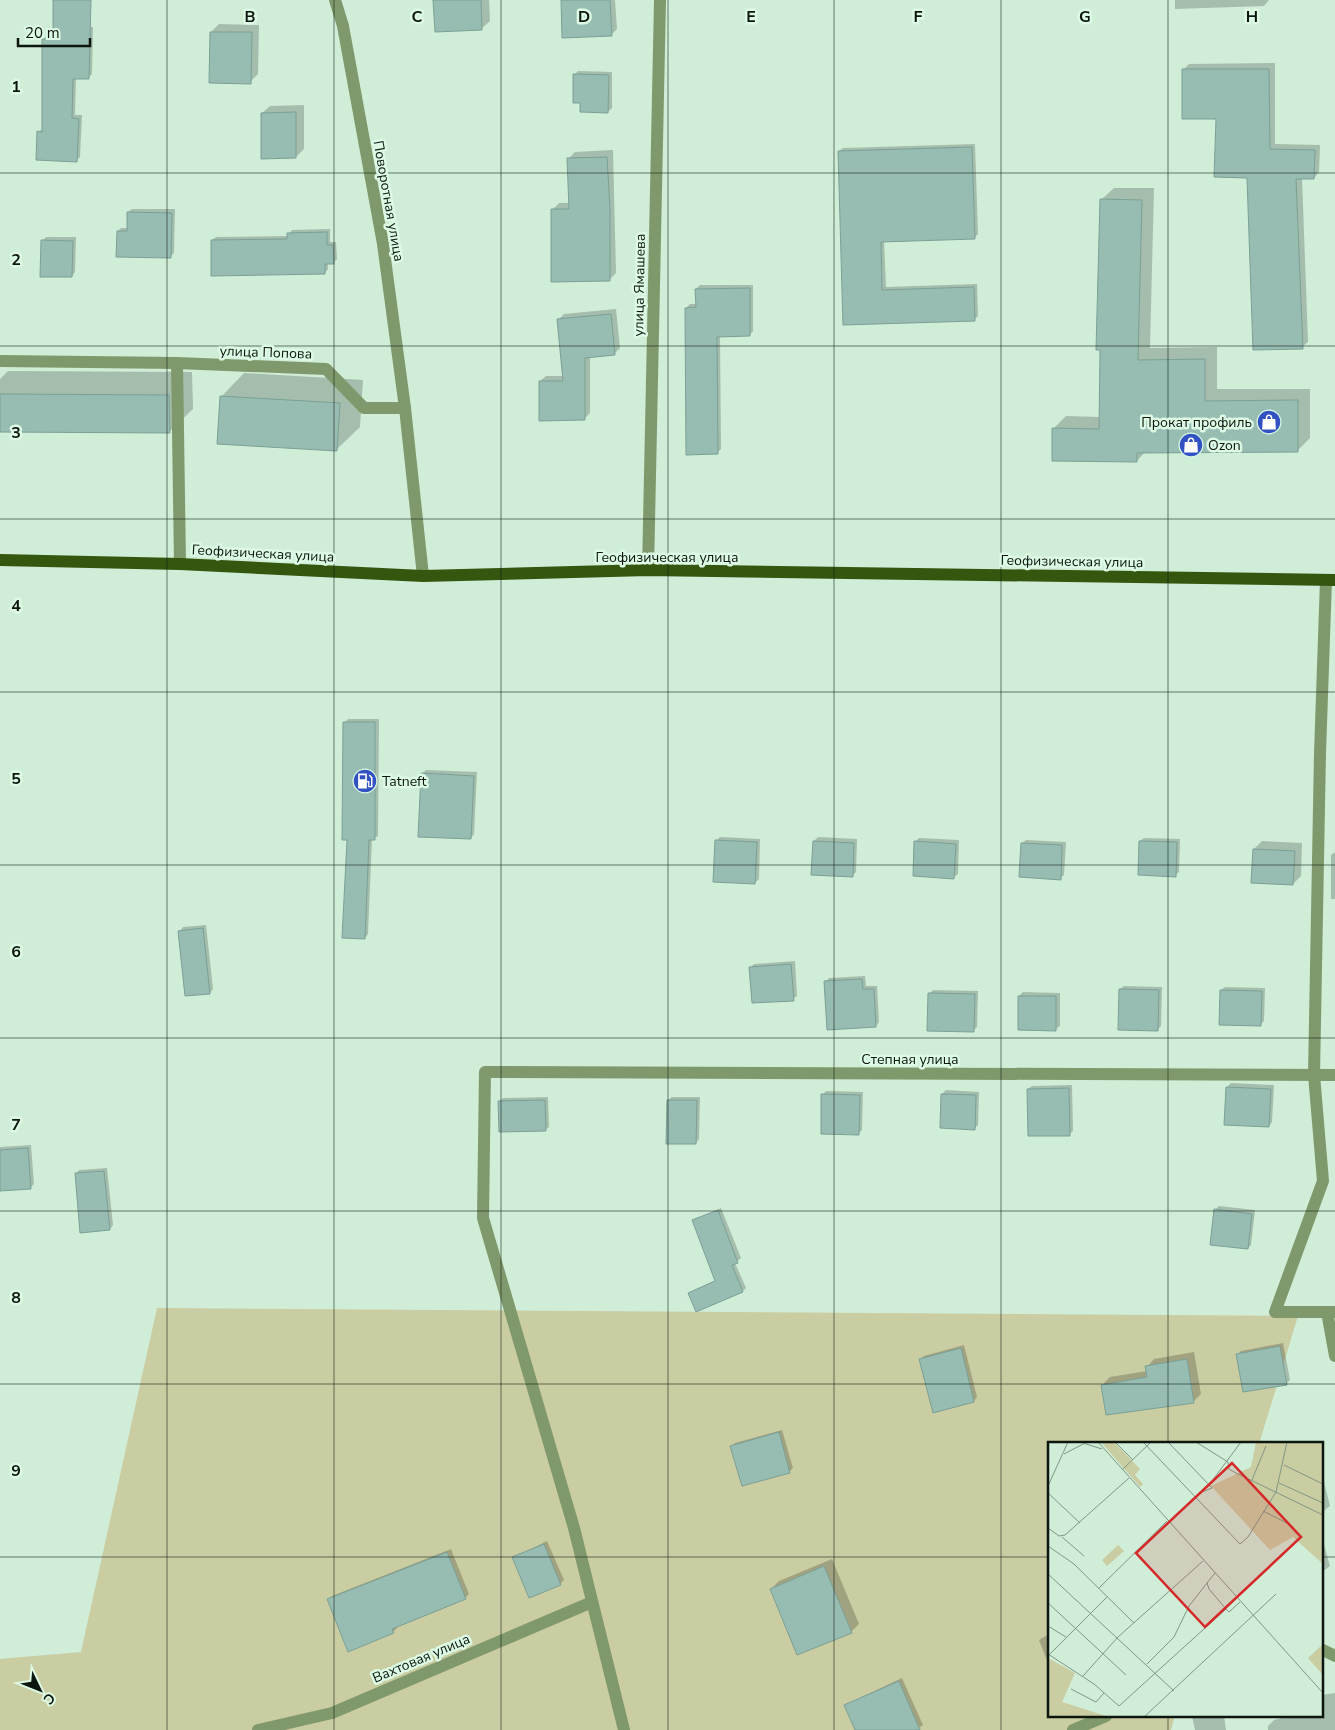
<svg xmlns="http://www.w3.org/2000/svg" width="1335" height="1730" font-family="'Nunito Sans',sans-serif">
	<rect width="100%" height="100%" fill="#cfedd7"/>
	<!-- green -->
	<path fill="#cacca1" d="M 157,1308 L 1298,1316 L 1259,1444 L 1049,1444 L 1049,1716 L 1175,1716 L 1171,1730 L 0,1730 L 0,1659 L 81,1652 Z"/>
	<!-- shadow -->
	<g fill="#0003">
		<path d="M 434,0 L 489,0 L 490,21 L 482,28 Z"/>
		<path d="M 562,0 L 615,0 L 617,29 L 611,35 Z"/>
		<path d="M 1175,0 L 1269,0 L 1264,6 L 1175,9 Z"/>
		<path d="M 219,24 L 259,25 L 258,74 L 250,82 L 211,32 Z"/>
		<path d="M 58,26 L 93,27 L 92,74 L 88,78 L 76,78 L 75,115 L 82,115 L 80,157 L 76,161 L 38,132 L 44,128 L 44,39 L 47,35 L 54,36 Z"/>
		<path d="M 1275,63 L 1275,144 L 1320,145 L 1319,172 L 1314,178 L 1302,178 L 1308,342 L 1302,347 L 1248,176 L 1217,118 L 1183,70 L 1189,64 Z"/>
		<path d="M 578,71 L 612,72 L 612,108 L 608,112 L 575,74 Z"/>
		<path d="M 304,105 L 304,149 L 296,157 L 262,113 L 270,106 Z"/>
		<path d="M 975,144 L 978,234 L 974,238 L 884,240 L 886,287 L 977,284 L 978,316 L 974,320 L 844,324 L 839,151 L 843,148 Z"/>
		<path d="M 613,150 L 616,273 L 609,280 L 553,209 L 559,203 L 570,203 L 568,159 L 575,152 Z"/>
		<path d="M 1114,188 L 1154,188 L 1150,348 L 1217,347 L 1217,389 L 1310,389 L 1310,438 L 1297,451 L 1146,451 L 1137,461 L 1053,429 L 1066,416 L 1100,417 L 1101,200 Z"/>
		<path d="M 132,209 L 175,209 L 174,253 L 171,256 L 118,231 L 121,228 L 128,228 L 128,212 Z"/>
		<path d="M 330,229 L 330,242 L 336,242 L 337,259 L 333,263 L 328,263 L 328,269 L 325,273 L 212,240 L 216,237 L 288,236 L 292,230 Z"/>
		<path d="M 46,237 L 76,237 L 75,272 L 72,276 L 42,241 Z"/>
		<path d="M 700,285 L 753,285 L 753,331 L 750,335 L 720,335 L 721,449 L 717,453 L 686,308 L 690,304 L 697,304 L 696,289 Z"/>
		<path d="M 616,309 L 620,348 L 614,354 L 590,356 L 590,413 L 584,419 L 540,381 L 546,376 L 564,376 L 559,319 L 564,314 Z"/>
		<path d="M 8,371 L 192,372 L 193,409 L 169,432 L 0,431 L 0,379 Z"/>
		<path d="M 244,373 L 363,380 L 360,427 L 336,450 L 221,397 Z"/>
		<path d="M 348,719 L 379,719 L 378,836 L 372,839 L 368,934 L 365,938 L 348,839 L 344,723 Z"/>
		<path d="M 426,770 L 477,772 L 474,834 L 471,838 L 422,774 Z"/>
		<path d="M 720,837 L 760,839 L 759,879 L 755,883 L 716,841 Z"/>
		<path d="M 818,837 L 857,839 L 856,872 L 852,876 L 814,841 Z"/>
		<path d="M 919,838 L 959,840 L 958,874 L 954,877 L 915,842 Z"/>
		<path d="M 1144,838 L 1180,839 L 1179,872 L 1175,875 L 1140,841 Z"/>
		<path d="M 1026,840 L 1066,842 L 1064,875 L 1060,878 L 1022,843 Z"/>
		<path d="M 1262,841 L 1302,843 L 1301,876 L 1293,884 L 1254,849 Z"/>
		<path d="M 1335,852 L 1335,899 L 1331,899 L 1331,855 Z"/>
		<path d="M 206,925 L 213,989 L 210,993 L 180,931 L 183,927 Z"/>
		<path d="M 795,961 L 797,996 L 793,999 L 750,968 L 754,964 Z"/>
		<path d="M 865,976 L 866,986 L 877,986 L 879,1022 L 876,1026 L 826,982 L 829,978 Z"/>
		<path d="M 1124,986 L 1162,987 L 1161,1026 L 1157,1030 L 1120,989 Z"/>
		<path d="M 1225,987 L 1265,988 L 1264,1021 L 1260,1025 L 1221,990 Z"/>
		<path d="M 933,990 L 978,991 L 977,1027 L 973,1031 L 930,993 Z"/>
		<path d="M 1023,992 L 1060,993 L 1060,1026 L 1056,1029 L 1019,996 Z"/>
		<path d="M 1231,1083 L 1274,1085 L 1272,1122 L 1269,1126 L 1227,1087 Z"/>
		<path d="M 1072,1085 L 1073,1131 L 1069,1134 L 1028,1089 L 1032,1086 Z"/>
		<path d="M 946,1090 L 979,1092 L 978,1125 L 975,1128 L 942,1094 Z"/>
		<path d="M 826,1091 L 863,1092 L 862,1130 L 858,1134 L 823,1094 Z"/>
		<path d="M 548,1097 L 549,1127 L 545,1130 L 500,1101 L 503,1098 Z"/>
		<path d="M 672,1097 L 700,1097 L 699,1139 L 696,1143 L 668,1100 Z"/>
		<path d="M 31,1145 L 34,1184 L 30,1188 L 0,1190 L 0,1147 Z"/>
		<path d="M 107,1168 L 113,1225 L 110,1229 L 76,1174 L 79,1170 Z"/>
		<path d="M 1219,1206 L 1255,1210 L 1251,1245 L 1248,1248 L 1215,1210 Z"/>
		<path d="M 721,1208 L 741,1258 L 735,1263 L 746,1288 L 743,1291 L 689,1293 L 716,1280 L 693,1221 Z"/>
		<path d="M 1283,1343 L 1290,1380 L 1286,1384 L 1238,1354 L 1241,1351 Z"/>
		<path d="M 964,1345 L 977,1397 L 974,1401 L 921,1359 L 924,1356 Z"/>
		<path d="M 1194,1352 L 1201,1394 L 1193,1402 L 1102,1385 L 1110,1377 L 1147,1371 L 1147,1367 L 1154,1359 Z"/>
		<path d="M 782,1430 L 793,1468 L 789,1472 L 732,1446 L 735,1443 Z"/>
		<path d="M 1321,1470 L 1330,1506 L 1321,1513 Z"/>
		<path d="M 1321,1534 L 1330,1566 L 1321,1573 Z"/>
		<path d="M 547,1541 L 564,1580 L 560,1584 L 513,1558 Z"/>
		<path d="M 451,1549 L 469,1594 L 465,1598 L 396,1626 L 397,1628 L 393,1632 L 328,1600 L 332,1596 Z"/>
		<path d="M 832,1559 L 859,1624 L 851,1632 L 771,1589 L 779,1581 Z"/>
		<path d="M 1049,1634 L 1049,1666 L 1039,1640 Z"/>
		<path d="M 902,1678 L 923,1725 L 916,1730 L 856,1730 L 845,1705 Z"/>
		<path d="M 1335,1693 L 1335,1730 L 1268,1730 L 1268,1726 L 1274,1720 L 1282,1718 L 1281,1716 L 1321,1716 L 1321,1695 Z"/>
		<path d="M 1192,1716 L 1224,1716 L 1226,1730 L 1195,1730 Z"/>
	</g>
	<!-- building -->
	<g fill="#97bcb2" stroke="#7ba096">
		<path d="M 53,0 L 91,0 L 89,79 L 73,79 L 72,118 L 79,119 L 77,162 L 36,160 L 37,131 L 42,132 L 42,39 L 53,39 Z"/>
		<path d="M 433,0 L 481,0 L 482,30 L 435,32 Z"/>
		<path d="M 561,0 L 610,0 L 612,36 L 562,38 Z"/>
		<path d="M 210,32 L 252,32 L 251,84 L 209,83 Z"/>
		<path d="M 1182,69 L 1269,69 L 1270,149 L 1315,150 L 1314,179 L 1296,179 L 1303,349 L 1253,350 L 1247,178 L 1214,177 L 1216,119 L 1182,119 Z"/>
		<path d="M 573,74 L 609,75 L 608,113 L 580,112 L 580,103 L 573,103 Z"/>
		<path d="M 296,112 L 296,158 L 261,159 L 261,113 Z"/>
		<path d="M 972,147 L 975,239 L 881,242 L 882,290 L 974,287 L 975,321 L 843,325 L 838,151 Z"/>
		<path d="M 607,157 L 610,209 L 610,281 L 551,282 L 551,209 L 569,209 L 567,158 Z"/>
		<path d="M 1100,199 L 1142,200 L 1138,360 L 1205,359 L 1205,401 L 1298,400 L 1298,452 L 1137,453 L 1137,462 L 1052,461 L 1052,428 L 1099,429 L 1100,350 L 1096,350 Z"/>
		<path d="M 127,212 L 172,213 L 171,258 L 116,257 L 117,231 L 127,231 Z"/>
		<path d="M 327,232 L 327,245 L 333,245 L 334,264 L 325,264 L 325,274 L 211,276 L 211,240 L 287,239 L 287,233 Z"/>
		<path d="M 41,240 L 73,241 L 72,277 L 40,277 Z"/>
		<path d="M 750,288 L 750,336 L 717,337 L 718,454 L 686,455 L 685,308 L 696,307 L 695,289 Z"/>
		<path d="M 611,314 L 615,355 L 585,358 L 585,420 L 539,421 L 539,381 L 563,381 L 557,319 Z"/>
		<path d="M 0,394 L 169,395 L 170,433 L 0,432 Z"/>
		<path d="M 220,396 L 340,403 L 337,451 L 217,444 Z"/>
		<path d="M 343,722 L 375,722 L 375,840 L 369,840 L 365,939 L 342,938 L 347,840 L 342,840 Z"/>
		<path d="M 421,773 L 474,776 L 471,839 L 418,837 Z"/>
		<path d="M 715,840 L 757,842 L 755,884 L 713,882 Z"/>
		<path d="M 813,841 L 854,843 L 853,877 L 811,875 Z"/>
		<path d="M 914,841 L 956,844 L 954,879 L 913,876 Z"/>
		<path d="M 1139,841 L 1177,842 L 1176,877 L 1138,875 Z"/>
		<path d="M 1021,843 L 1062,845 L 1061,880 L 1019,877 Z"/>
		<path d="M 1253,849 L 1295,851 L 1293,885 L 1251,883 Z"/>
		<path d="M 203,928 L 210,994 L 185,996 L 178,931 Z"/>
		<path d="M 791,964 L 794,1001 L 752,1003 L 749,967 Z"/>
		<path d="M 862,979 L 863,989 L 874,989 L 876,1027 L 827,1030 L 824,981 Z"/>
		<path d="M 1119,989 L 1159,990 L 1158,1031 L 1118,1030 Z"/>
		<path d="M 1220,990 L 1262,991 L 1261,1026 L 1219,1025 Z"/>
		<path d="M 928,993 L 975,994 L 974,1032 L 927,1031 Z"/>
		<path d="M 1018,996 L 1056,996 L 1056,1031 L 1018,1030 Z"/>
		<path d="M 1226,1087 L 1271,1089 L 1269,1127 L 1224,1125 Z"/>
		<path d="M 1069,1088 L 1070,1136 L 1028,1136 L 1027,1089 Z"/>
		<path d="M 821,1094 L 860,1095 L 859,1135 L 821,1134 Z"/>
		<path d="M 941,1094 L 976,1095 L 975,1130 L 940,1128 Z"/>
		<path d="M 545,1100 L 546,1131 L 499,1132 L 498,1101 Z"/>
		<path d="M 667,1100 L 697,1100 L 696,1144 L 666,1144 Z"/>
		<path d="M 28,1148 L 31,1189 L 0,1191 L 0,1150 Z"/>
		<path d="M 104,1171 L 110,1230 L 80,1233 L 75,1173 Z"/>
		<path d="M 1214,1209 L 1252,1214 L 1248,1249 L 1210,1245 Z"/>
		<path d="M 718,1210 L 738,1263 L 732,1265 L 743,1292 L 696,1312 L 688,1293 L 715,1281 L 692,1220 Z"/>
		<path d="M 1280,1346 L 1287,1385 L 1243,1392 L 1236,1354 Z"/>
		<path d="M 961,1348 L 974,1402 L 933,1413 L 919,1359 Z"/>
		<path d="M 1187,1359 L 1194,1403 L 1106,1415 L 1101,1385 L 1147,1377 L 1145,1366 Z"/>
		<path d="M 779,1432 L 790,1473 L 742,1486 L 730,1446 Z"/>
		<path d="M 544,1544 L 561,1585 L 529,1598 L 512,1557 Z"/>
		<path d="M 447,1552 L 466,1599 L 392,1629 L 394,1633 L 348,1652 L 327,1599 Z"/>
		<path d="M 824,1566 L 852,1633 L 797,1655 L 770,1589 Z"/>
		<path d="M 899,1681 L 920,1730 L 855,1730 L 844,1705 Z"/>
	</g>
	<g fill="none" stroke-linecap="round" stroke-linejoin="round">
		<!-- minor -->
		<g stroke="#80996c" stroke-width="12">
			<path d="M 335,0 L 343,26 L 383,244 L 405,408"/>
			<path d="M 0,361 L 177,363 L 326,369 L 364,408 L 405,408 L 423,576"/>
			<path d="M 177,363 L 180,564"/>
			<path d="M 648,570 L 660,0"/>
			<path d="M 1326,580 L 1320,753 L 1314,1075 L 1323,1181 L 1275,1312 L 1335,1312"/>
			<path d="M 1327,1312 L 1335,1356"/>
			<path d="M 1321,1649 L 1335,1656"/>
			<path d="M 258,1730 L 332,1713 L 592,1602"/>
			<path d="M 624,1730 L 574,1528 L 483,1218 L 485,1072 L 1335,1075"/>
			<path d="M 1073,1730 L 1106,1716"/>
		</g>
		<!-- major -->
		<path stroke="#35560e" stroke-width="12" d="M 0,560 L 180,564 L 423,576 L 648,570 L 1335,580"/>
	</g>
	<!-- grid -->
	<path fill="none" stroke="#0c160f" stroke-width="1" stroke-opacity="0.55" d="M 167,0 L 167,1730M 334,0 L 334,1730M 501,0 L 501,1730M 668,0 L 668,1730M 834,0 L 834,1730M 1001,0 L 1001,1730M 1168,0 L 1168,1444M 0,173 L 1335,173M 0,346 L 1335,346M 0,519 L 1335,519M 0,692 L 1335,692M 0,865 L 1335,865M 0,1038 L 1335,1038M 0,1211 L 1335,1211M 0,1384 L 1335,1384M 0,1557 L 1049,1557M 1321,1557 L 1335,1557M 1168,1716 L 1168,1730"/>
	<!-- icons -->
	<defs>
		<g id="shop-disc" transform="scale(1.25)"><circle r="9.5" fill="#3252c3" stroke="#dcfae4"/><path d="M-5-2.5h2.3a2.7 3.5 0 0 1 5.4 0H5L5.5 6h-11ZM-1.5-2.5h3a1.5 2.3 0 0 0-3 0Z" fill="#fff"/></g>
		<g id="fuel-disc" transform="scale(1.25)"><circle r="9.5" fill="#3252c3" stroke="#dcfae4"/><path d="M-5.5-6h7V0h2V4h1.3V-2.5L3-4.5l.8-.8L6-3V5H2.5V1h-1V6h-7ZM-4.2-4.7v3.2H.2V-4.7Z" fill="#fff"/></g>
	</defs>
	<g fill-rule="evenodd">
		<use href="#shop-disc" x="1269" y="422"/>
		<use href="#shop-disc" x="1191" y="445"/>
		<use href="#fuel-disc" x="365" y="781"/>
	</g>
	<g text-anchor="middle" stroke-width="5" stroke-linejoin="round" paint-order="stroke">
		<!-- street labels -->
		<g font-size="14" fill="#0c160f" stroke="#dcfae4">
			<text transform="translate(389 201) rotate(80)" y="5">Поворотная улица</text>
			<text transform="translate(639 285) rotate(-89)" y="5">улица Ямашева</text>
			<text transform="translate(266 352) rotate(2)" y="5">улица Попова</text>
			<text transform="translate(263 553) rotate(3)" y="5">Геофизическая улица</text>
			<text x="667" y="562">Геофизическая улица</text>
			<text transform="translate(1072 561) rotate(1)" y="5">Геофизическая улица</text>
			<text x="910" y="1064">Степная улица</text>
			<text transform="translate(421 1658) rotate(-23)" y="5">Вахтовая улица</text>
		</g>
		<!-- poi labels -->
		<g font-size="14" fill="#0c160f" stroke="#dcfae4" text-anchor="start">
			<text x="1252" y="427" text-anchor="end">Прокат профиль</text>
			<text x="1208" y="450">Ozon</text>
			<text x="382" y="786">Tatneft</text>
		</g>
	</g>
	<!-- overview -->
	<g transform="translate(1048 1442)">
		<rect width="275" height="275" fill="#cfedd7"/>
		<path d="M 53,0 L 66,0 L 92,27 L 87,33 L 95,42 L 92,45 ZM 208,0 L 275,0 L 275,122 L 245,95 L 222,108 L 163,44 L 203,25 ZM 70,103 L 76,109 L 59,124 L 54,118 ZM 275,202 L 275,233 L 260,216 ZM 0,216 L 27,231 L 14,260 L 61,275 L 0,275 Z" fill="#cacca1"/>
		<path fill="none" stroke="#819787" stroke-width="1" d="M 50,0 L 275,251M 67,0 L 85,18M 95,0 L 192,102 L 200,95 L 228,50 L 239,0M 120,0 L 164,46 L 154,50 L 121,80M 148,0 L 180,20M 35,1 L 54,7M 16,12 L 37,1M 180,20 L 181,27 L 186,30 L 275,73M 236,23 L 275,42M 74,28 L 103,0M 204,38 L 218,4M 231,41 L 275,61M 161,43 L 193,0M 0,44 L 20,0M 0,51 L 32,81M 215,69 L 241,82M 0,86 L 11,94 L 17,93 L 81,36M 14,95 L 36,114M 0,104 L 26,122 L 86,181M 0,132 L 126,249M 51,146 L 119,79M 0,161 L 78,233M 178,167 L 181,170 L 192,160M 0,184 L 18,195M 0,212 L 46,242 L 71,264 L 178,167 L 161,147 L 159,141 L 167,131M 1,213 L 59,155M 99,222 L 126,195 L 141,164 L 159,141M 35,234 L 70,195 L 155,119M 23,247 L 48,260 L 56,251M 96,275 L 228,152"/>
		<path fill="#d62828" fill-opacity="0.15" stroke="#d62828" stroke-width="2.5" d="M 184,21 L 253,95 L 157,185 L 88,111 Z"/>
		<rect width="275" height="275" fill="none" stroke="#0c160f" stroke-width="2.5"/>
	</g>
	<g font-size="16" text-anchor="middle" font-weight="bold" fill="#0c160f" stroke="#dcfae4" stroke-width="5" stroke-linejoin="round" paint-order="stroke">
		<text x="250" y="22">B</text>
		<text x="417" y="22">C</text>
		<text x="584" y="22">D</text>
		<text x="751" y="22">E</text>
		<text x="918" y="22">F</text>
		<text x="1085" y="22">G</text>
		<text x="1252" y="22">H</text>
		<text x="16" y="92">1</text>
		<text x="16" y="265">2</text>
		<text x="16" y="438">3</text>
		<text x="16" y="611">4</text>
		<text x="16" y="784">5</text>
		<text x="16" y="957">6</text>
		<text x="16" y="1130">7</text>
		<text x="16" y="1303">8</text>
		<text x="16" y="1476">9</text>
	</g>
	<!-- north arrow -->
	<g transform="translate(40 1690) rotate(133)" stroke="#dcfae4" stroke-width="4" paint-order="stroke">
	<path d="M0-4L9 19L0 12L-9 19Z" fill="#0c160f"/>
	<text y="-8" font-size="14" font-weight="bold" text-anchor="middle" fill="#0c160f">С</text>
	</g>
	<!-- scale -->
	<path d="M18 38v8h72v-8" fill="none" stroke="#0c160f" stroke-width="2.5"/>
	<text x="25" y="38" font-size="15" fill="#0c160f" stroke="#dcfae4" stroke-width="4" paint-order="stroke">20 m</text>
</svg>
